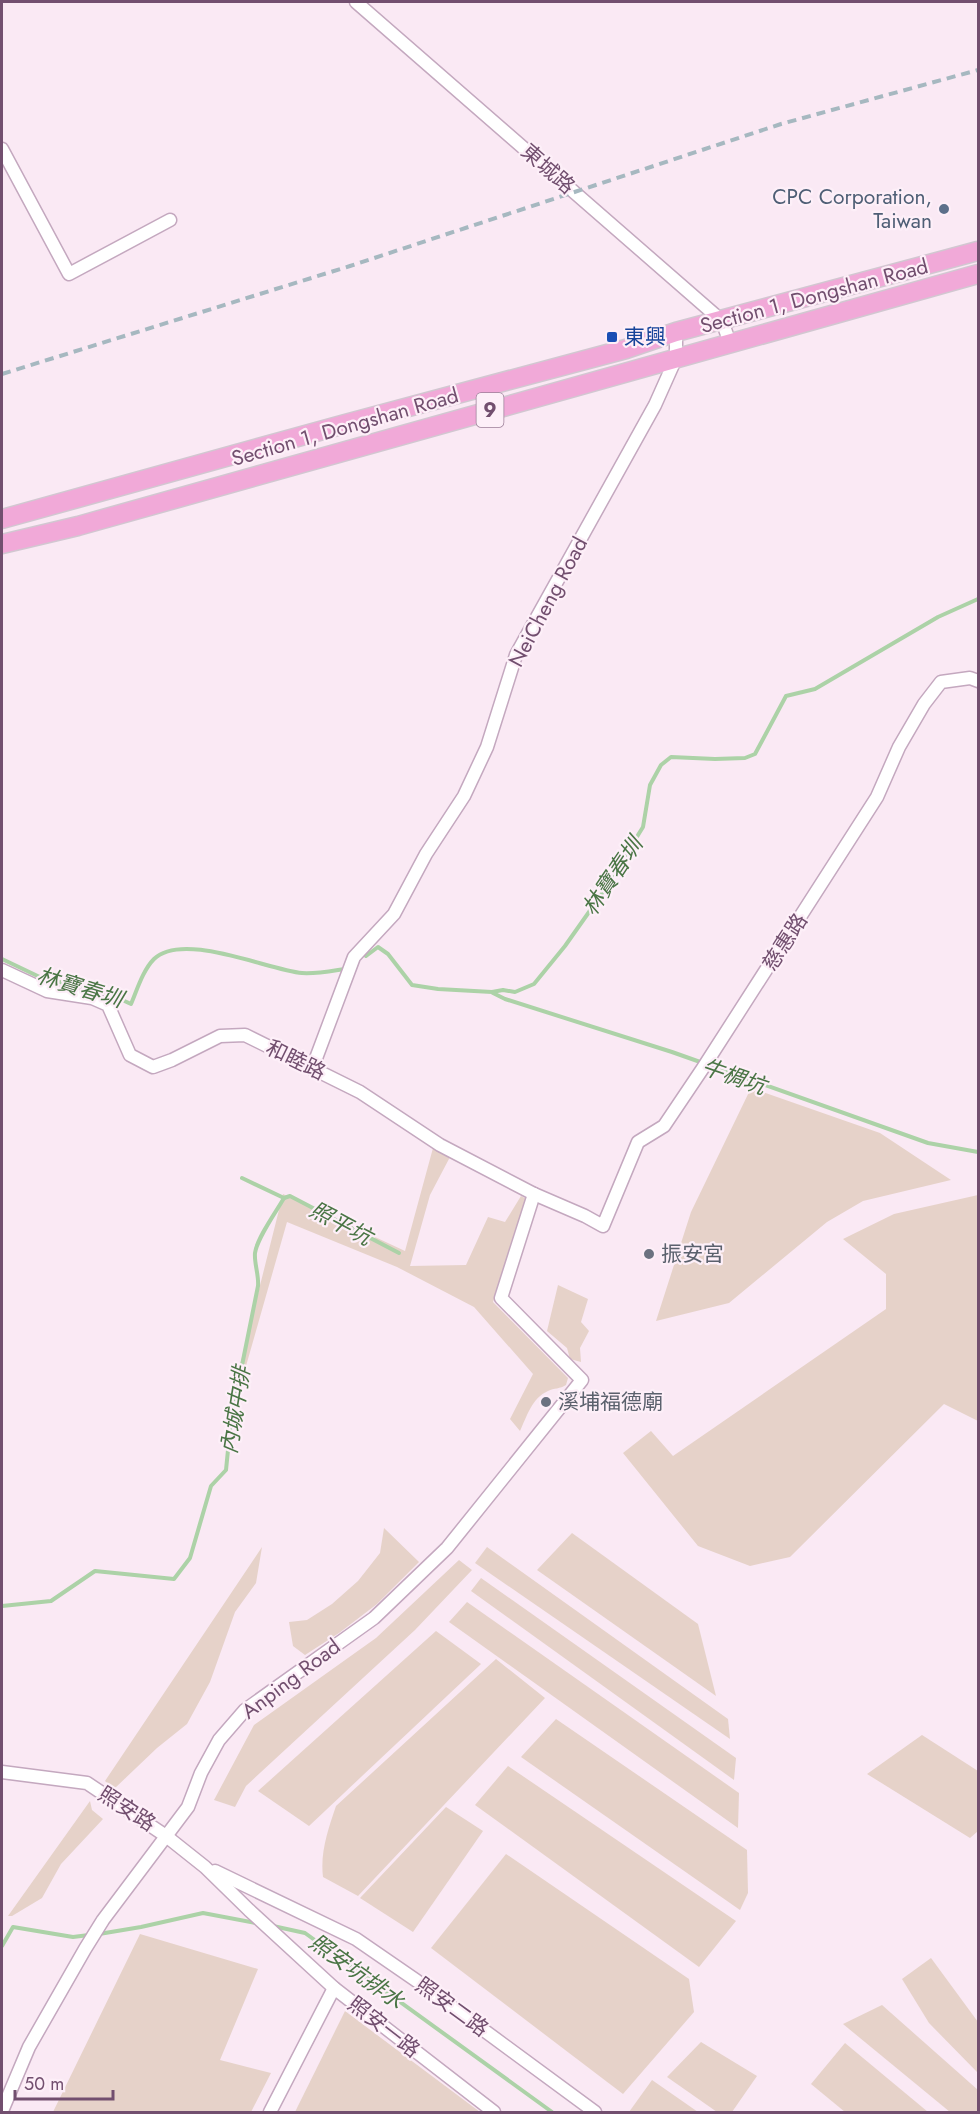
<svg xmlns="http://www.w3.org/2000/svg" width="980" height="2114" font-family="Jost,'Noto Sans TC',sans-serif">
	<rect width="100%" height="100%" fill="#fae9f4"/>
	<!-- green -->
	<g fill="#e6d2c9">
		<path d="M 751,1088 L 880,1133 L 951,1180 L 863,1201 L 827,1222 L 729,1303 L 656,1321 L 691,1212 Z"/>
		<path d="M 433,1148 L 450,1157 L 430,1195 L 410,1266 L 466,1265 L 488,1217 L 505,1222 L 521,1196 L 528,1200 L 493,1302 L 568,1378 L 566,1385 C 560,1389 554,1388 548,1391 C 532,1398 527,1416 520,1431 L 510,1419 L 533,1374 L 474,1307 L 397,1267 L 287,1222 L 246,1366 L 240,1365 L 283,1194 L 405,1251 Z"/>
		<path d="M 978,1195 L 978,1421 L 944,1404 L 790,1557 L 750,1566 L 698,1546 L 623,1453 L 651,1431 L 673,1456 L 886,1309 L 886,1274 L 843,1239 L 894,1214 Z"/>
		<path d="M 558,1285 L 588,1299 L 581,1322 L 589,1331 L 580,1348 L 581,1362 L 570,1359 L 567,1348 L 547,1331 Z"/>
		<path d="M 384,1528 L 419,1562 L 377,1604 L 339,1633 L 305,1655 L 293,1646 L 289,1622 L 307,1620 L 332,1604 L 358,1581 L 380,1553 Z"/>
		<path d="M 572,1533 L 698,1624 L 716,1696 L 537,1570 Z"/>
		<path d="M 262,1547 L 256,1583 L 235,1612 L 210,1682 L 187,1724 L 157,1748 L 114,1789 L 105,1781 Z"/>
		<path d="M 487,1547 L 728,1719 L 730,1739 L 475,1563 Z"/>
		<path d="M 459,1560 L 472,1570 L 415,1630 L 246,1786 L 235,1807 L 214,1800 L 254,1725 L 376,1638 Z"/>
		<path d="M 481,1578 L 736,1758 L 734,1780 L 471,1591 Z"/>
		<path d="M 467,1602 L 739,1793 L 738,1828 L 449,1622 Z"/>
		<path d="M 436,1631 L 481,1664 L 309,1826 L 258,1791 Z"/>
		<path d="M 496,1659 L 545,1698 L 358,1896 L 323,1877 C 320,1852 328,1830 336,1806 Z"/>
		<path d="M 556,1719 L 747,1850 L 748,1893 L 740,1910 L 521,1757 Z"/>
		<path d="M 922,1735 L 978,1771 L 978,1831 L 970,1838 L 867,1774 Z"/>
		<path d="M 508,1766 L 736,1921 L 699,1967 L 475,1805 Z"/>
		<path d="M 90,1801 L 92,1810 L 103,1819 L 61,1864 L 42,1898 L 12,1916 L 8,1916 Z"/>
		<path d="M 446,1807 L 483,1831 L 413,1932 L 360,1898 Z"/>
		<path d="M 506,1854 L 689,1979 L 694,2012 L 623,2094 L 431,1948 Z"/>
		<path d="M 140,1934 L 258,1969 L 220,2060 L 271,2073 L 251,2112 L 53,2112 Z"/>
		<path d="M 931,1958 L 978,2022 L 978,2073 L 929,2023 L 902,1979 Z"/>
		<path d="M 882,2005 L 978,2090 L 978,2112 L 950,2112 L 843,2024 Z"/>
		<path d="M 345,2011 L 480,2112 L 295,2112 Z"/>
		<path d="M 701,2042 L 757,2076 L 732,2112 L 717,2112 L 667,2077 Z"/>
		<path d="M 845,2043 L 928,2112 L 845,2112 L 811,2084 Z"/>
		<path d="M 652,2080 L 698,2112 L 629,2112 Z"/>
	</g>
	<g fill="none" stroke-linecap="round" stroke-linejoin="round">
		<!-- stream -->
		<g stroke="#acd2a7" stroke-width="4">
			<path d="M 366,956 L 378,947 L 388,954 L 412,985 L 438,989 L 492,992 L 503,990 L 515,992 L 534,984 L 565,946 L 601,895 L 643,827 L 650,785 L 661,765 L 671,757 L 715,759 L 745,758 L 755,754 L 786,696 L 815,689 L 938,617 L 978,599"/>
			<path d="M 2,959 L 46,980 L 85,986 L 107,993 L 131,1004 C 137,990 143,970 154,959 C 183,931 268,970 302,973 C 316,974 331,971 344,969"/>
			<path d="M 493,993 L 505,999 L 672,1052 L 928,1143 L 978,1152"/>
			<path d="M 242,1178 L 284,1198"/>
			<path d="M 284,1198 L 290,1196 L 399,1253"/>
			<path d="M 2,1606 L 51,1601 L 95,1571 L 174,1579 L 190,1558 L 211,1486 L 226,1470 L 231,1420 L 258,1286 C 259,1275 254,1263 255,1253 C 257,1238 276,1212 284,1198"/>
			<path d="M 273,1926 L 305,1933 L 552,2112"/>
			<path d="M 99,1934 L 141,1927 L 203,1913 L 256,1923"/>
			<path d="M 2,1946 L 13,1927 L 73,1937 L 89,1935"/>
		</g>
		<!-- street casing -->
		<g stroke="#c4a8bf" stroke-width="15">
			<g id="street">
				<path d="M 356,2 L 722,321 L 730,343"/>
				<path d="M 2,149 L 69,274 L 170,220"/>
				<path d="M 2,970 L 47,991 L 92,998 L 108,1005 L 130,1055 L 153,1067 L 172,1060 L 220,1036 L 245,1035 L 360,1092 L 440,1145 L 534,1194 L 585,1216 L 603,1226 L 638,1142 L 664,1126 L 703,1068 L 877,797 L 899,747 L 924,704 L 941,682 L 970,678 L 978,681"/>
				<path d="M 312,1069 L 354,957 L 394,914 L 426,854 L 464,796 L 487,747 L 516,655 L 655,405 L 676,358 L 676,332"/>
				<path d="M 2,1772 L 87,1783 L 166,1836 L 205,1867 L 249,1910 L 334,1988 L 494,2112"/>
				<path d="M 215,1871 L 356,1939 L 417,1981 L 595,2112"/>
				<path d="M 2,2111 L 29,2047 L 85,1949 L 103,1920 L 188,1807 L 201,1773 L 219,1740 L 245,1710 L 374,1618 L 447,1548 L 582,1380 L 501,1298 L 534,1194"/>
				<path d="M 270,2112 L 334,1988"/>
			</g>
		</g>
		<!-- primary casing -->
		<g stroke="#d2c7d1" stroke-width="21">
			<g id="primary">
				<path d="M 2,519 L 345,424 L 626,349 L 676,332 L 978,251"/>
				<path d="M 2,544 L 78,526 L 978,274"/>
			</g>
		</g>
		<!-- street -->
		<use href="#street" stroke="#fff" stroke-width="12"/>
		<!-- primary -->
		<use href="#primary" stroke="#f1a9d8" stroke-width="18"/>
		<!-- rail -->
		<path stroke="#a6b8c0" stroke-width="4" stroke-dasharray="9 6" stroke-linecap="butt" d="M 2,374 L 350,266 L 781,124 L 978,70"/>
	</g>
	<!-- markers -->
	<circle fill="#5c6f8a" stroke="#fdeff8" stroke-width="2" cx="944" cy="209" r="6"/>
	<rect fill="#1a4fb4" stroke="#fdeff8" stroke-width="2" x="606" y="331" width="12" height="12" rx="3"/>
	<g fill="#6b7280" stroke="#fdeff8" stroke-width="2">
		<circle cx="649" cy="1254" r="6"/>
		<circle cx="546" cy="1402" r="6"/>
	</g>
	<g text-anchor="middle" stroke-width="4.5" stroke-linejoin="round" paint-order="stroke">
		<!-- shield labels -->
		<rect fill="#fdeff8" stroke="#9c7f98" stroke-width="1.5" x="476.5" y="393" width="27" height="34" rx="4.5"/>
		<g font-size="20" font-weight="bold" fill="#724f6f">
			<text x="490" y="417">9</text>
		</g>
		<!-- street labels -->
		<g font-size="21" fill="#724f6f" stroke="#fdeff8">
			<text transform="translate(548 169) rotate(41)" y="7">東城路</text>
			<text transform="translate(814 296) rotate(-15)" y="7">Section 1, Dongshan Road</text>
			<text transform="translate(345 427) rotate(-16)" y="7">Section 1, Dongshan Road</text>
			<text transform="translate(548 602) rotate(-62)" y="7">NeiCheng Road</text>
			<text transform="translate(785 942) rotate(-57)" y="7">慈惠路</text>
			<text transform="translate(296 1060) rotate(26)" y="7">和睦路</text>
			<text transform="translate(291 1679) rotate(-37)" y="7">Anping Road</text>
			<text transform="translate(127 1809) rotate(33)" y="7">照安路</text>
			<text transform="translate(452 2007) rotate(36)" y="7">照安二路</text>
			<text transform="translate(384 2027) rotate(38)" y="7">照安一路</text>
		</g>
		<!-- service labels -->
		<g font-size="21" fill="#4e5e75" stroke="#fdeff8" text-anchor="end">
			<text x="932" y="204">CPC Corporation,<tspan x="932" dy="24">Taiwan</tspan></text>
		</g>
		<!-- transit labels -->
		<g font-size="21" fill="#164399" stroke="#fdeff8" text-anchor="start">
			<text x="624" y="344">東興</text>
		</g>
		<!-- worship labels -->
		<g font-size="21" fill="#5b616d" stroke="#fdeff8" text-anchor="start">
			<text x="661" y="1261">振安宮</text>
			<text x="558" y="1409">溪埔福德廟</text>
		</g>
		<!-- water labels -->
		<g font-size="22" font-style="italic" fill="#4a7545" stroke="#fdeff8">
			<text transform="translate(612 876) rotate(-56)" y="8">林寶春圳</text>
			<text transform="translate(80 987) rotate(17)" y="8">林寶春圳</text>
			<text transform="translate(734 1076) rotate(19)" y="8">牛椆坑</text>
			<text transform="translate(341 1223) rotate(28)" y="8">照平坑</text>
			<text transform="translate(235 1410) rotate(-81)" y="8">內城中排</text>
			<text transform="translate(357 1971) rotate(36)" y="8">照安坑排水</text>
		</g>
	</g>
	<!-- border -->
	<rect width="980" height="2114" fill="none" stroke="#724f6f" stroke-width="6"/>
	<!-- scale -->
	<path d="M15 2090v9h98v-9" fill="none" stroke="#724f6f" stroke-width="3"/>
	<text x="24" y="2090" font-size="18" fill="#724f6f" stroke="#fdeff8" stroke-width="4.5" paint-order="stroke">50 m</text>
</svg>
